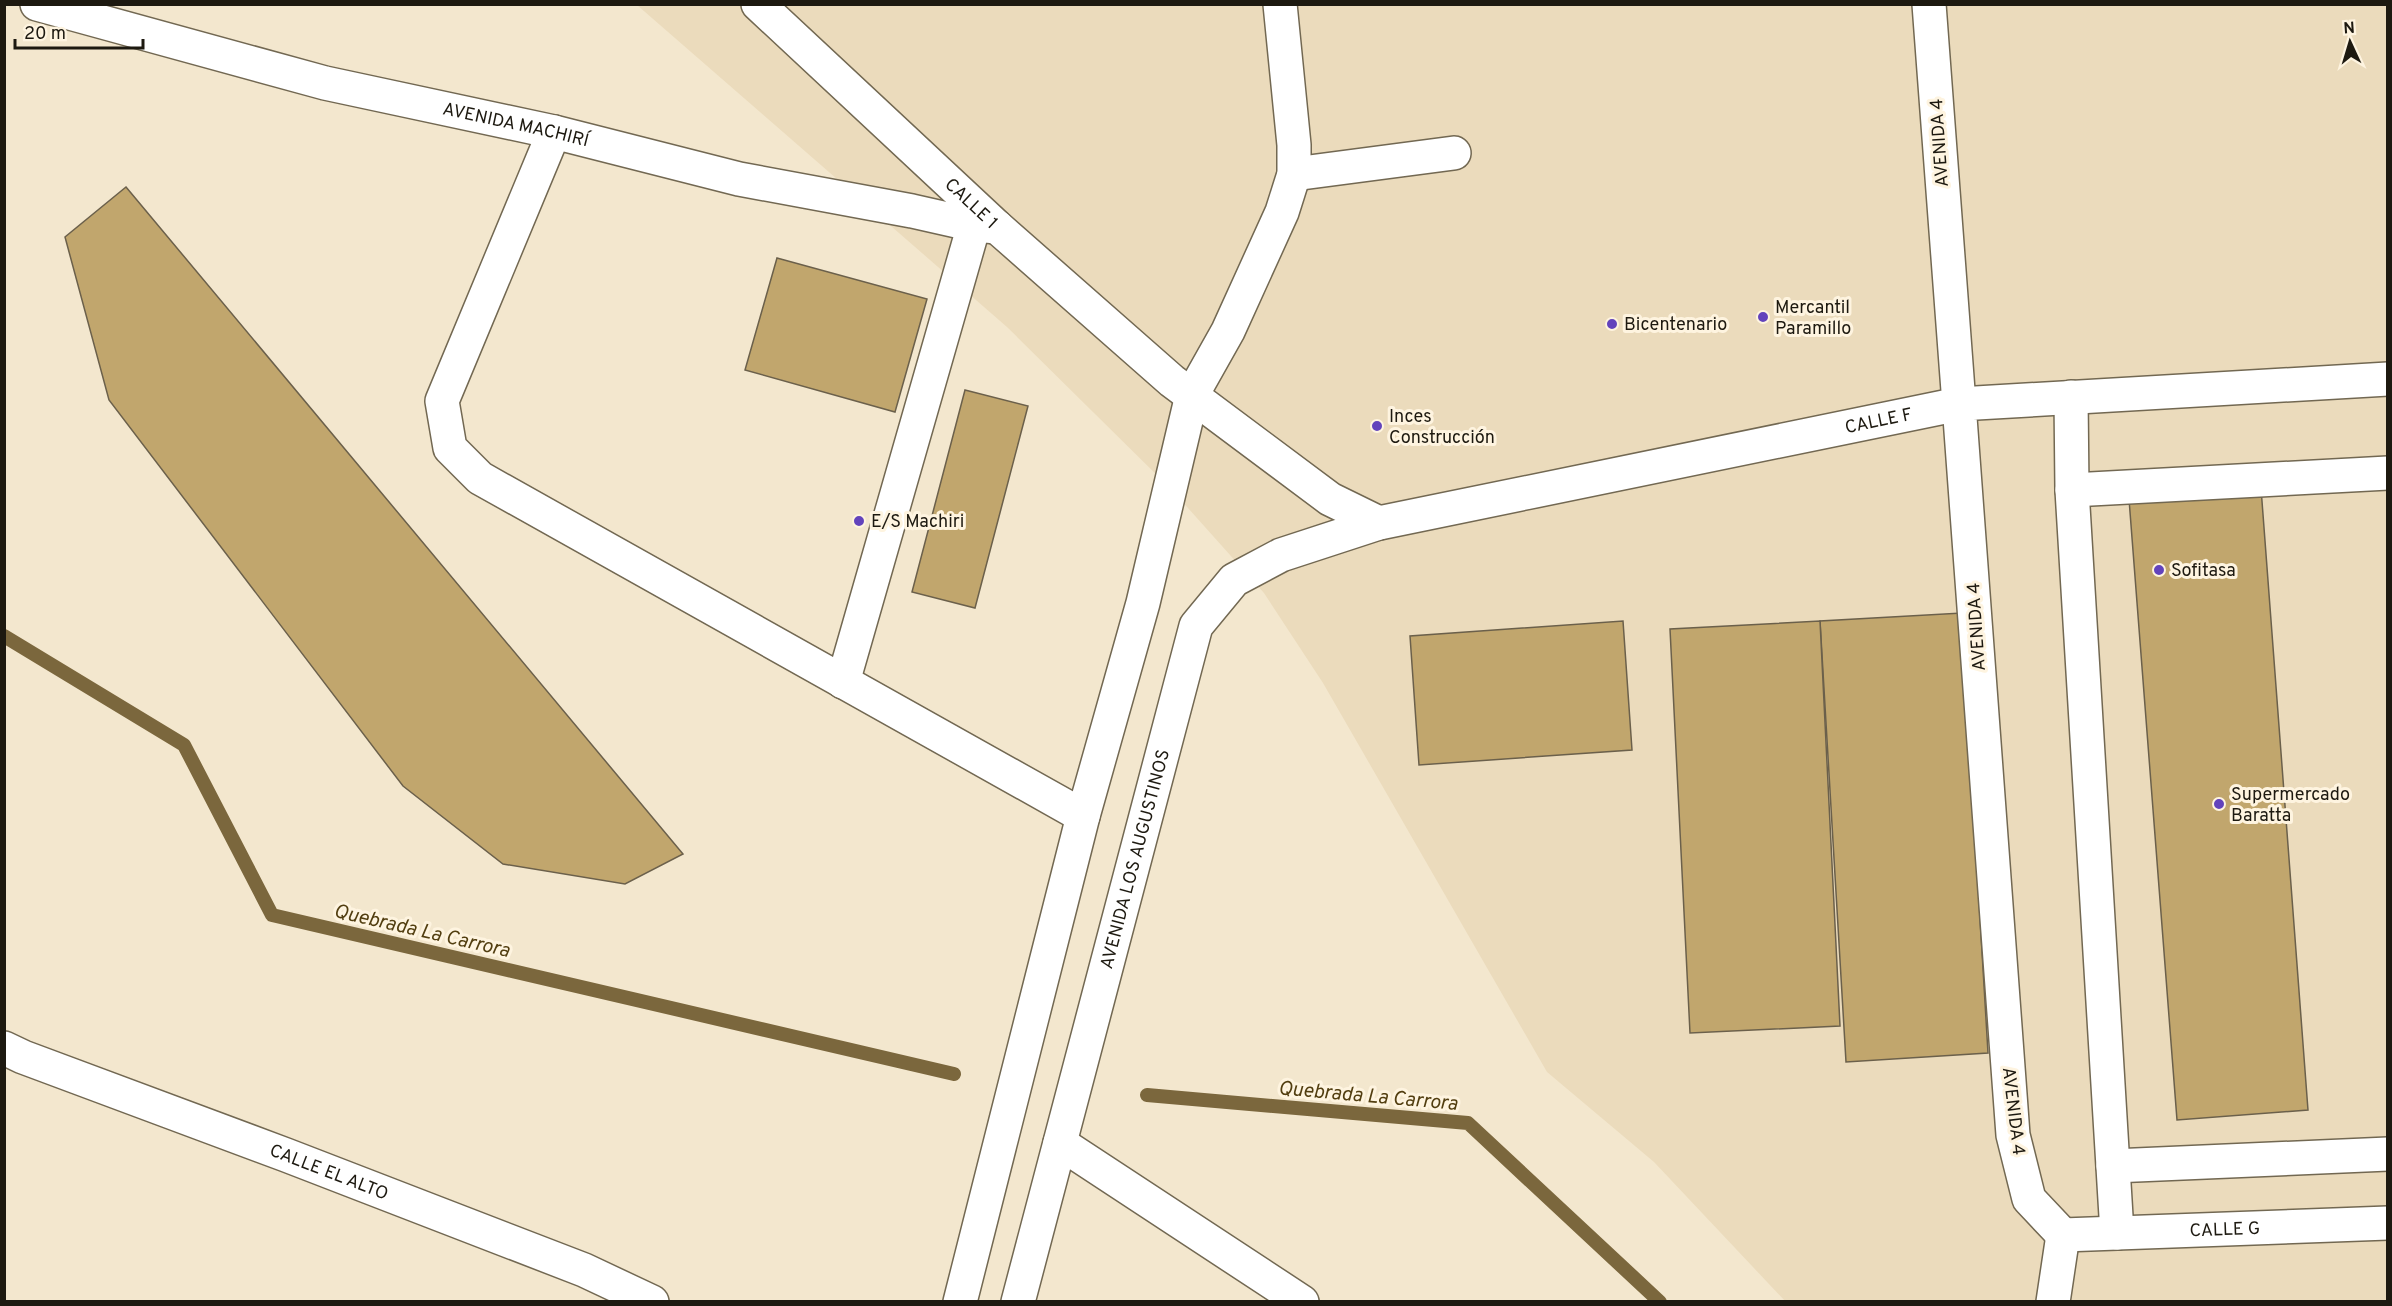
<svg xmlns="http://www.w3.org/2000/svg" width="2392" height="1306" font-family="Overpass,sans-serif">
	<rect width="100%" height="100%" fill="#f3e7ce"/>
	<!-- built -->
	<path fill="#ebdbbc" d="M 637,5 L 2387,5 L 2387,1301 L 1785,1301 L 1654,1162 L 1547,1072 L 1323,683 L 1264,593 L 1171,489 L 1007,327 Z"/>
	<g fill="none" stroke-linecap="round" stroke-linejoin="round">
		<!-- stream -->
		<g stroke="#7b673d" stroke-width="14">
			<path d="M 4,636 L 184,745 L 272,915 L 954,1074"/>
			<path d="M 1147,1095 L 1468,1123 L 1660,1302"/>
		</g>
	</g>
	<!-- building -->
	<g fill="#c1a66d" stroke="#6b604b" stroke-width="1.5">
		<path d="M 126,187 L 683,854 L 625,884 L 503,864 L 403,786 L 109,400 L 65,237 Z"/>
		<path d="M 777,258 L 927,299 L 895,412 L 745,370 Z"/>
		<path d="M 965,390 L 1028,406 L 975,608 L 912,592 Z"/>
		<path d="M 2261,488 L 2308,1110 L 2177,1120 L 2129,499 Z"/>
		<path d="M 1962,613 L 1988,1053 L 1846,1062 L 1820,621 Z"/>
		<path d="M 1623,621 L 1632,750 L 1419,765 L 1410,636 Z"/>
		<path d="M 1820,621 L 1840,1026 L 1690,1033 L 1670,629 Z"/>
	</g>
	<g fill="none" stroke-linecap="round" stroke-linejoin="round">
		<!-- minor casing -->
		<g stroke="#726852" stroke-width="36">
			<g id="minor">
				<path id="s1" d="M 37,4 L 325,83 L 554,132 L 739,179 L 912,211 L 974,225 L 997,227"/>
				<path d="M 554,132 L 442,401 L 450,448 L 480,478 L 1083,816"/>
				<path d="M 1294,174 L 1454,153"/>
				<path d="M 1192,395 L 1228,331 L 1282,212 L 1294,174 L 1294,145 L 1280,4"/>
				<path d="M 2071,397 L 2072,490 L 2117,1233"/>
				<path d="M 2072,490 L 2388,473"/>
				<path d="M 843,682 L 974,225"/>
				<path id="s2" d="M 4,1048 L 23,1057 L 286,1155 L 584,1270 L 652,1302"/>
				<path d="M 1060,1143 L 1302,1302"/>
				<path d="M 2113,1166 L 2388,1154"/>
				<path d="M 2063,1235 L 2029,1199 L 2013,1135 L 1959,404 L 2388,379"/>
				<path id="s3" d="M 2063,1235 L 2388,1223"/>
				<path d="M 2053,1302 L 2063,1235"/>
			</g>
		</g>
		<!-- major casing -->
		<g stroke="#726852" stroke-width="36">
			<g id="major">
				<path id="s4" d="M 758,4 L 997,227 L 1172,381 L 1330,499 L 1379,523"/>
				<path d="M 960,1302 L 1083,816 L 1143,603 L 1192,395"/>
				<path id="s5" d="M 1018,1302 L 1196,626 L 1234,580 L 1281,555 L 1379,523 L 1959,404 L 1929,4"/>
			</g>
		</g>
		<!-- minor -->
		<use href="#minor" stroke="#fff" stroke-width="33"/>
		<!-- major -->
		<use href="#major" stroke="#fff" stroke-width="33"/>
	</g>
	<!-- markers -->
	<g fill="#6243bc" stroke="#fef4e0" stroke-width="2">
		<circle cx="1763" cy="317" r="6"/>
		<circle cx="1612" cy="324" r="6"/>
		<circle cx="1377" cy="426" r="6"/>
		<circle cx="859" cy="521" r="6"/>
		<circle cx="2159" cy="570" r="6"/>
		<circle cx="2219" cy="804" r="6"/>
	</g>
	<g text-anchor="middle" stroke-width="6" stroke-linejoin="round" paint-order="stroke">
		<!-- street labels -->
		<g font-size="18" fill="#1d1910" stroke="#fef4e0">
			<text dy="6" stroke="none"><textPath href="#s1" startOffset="494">AVENIDA MACHIRÍ</textPath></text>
			<text transform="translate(1939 143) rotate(-94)" y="6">AVENIDA 4</text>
			<text dy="6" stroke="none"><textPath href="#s4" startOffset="292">CALLE 1</textPath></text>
			<text dy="6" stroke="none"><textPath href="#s5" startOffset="1425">CALLE F</textPath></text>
			<text transform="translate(1976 627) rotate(-94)" y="6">AVENIDA 4</text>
			<text dy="6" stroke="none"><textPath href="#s5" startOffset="458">AVENIDA LOS AUGUSTINOS</textPath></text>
			<text transform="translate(2014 1111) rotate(83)" y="6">AVENIDA 4</text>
			<text dy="6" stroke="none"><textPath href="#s2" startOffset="348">CALLE EL ALTO</textPath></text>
			<text dy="6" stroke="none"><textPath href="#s3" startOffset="162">CALLE G</textPath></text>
		</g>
		<!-- poi labels -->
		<g font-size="18" fill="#1d1910" stroke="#fef4e0" text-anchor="start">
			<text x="1775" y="313">Mercantil<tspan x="1775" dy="21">Paramillo</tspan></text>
			<text x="1624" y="330">Bicentenario</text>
			<text x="1389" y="422">Inces<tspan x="1389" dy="21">Construcción</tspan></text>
			<text x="871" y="527">E/S Machiri</text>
			<text x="2171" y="576">Sofitasa</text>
			<text x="2231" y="800">Supermercado<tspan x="2231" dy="21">Baratta</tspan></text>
		</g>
		<!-- water labels -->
		<g font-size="20" font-style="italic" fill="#523e10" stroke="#fef4e0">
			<text transform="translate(422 930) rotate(13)" y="7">Quebrada La Carrora</text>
			<text transform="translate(1368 1095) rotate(5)" y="7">Quebrada La Carrora</text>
		</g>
	</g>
	<!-- border -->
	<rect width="2392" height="1306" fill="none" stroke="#1d1910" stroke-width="12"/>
	<!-- north arrow -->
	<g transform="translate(2350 42) rotate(356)" stroke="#fef4e0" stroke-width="4.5" paint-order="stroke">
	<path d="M0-4.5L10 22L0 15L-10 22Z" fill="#1d1910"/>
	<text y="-9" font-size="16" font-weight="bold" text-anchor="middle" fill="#1d1910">N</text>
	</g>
	<!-- scale -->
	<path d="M15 39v9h128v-9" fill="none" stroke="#1d1910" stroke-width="3"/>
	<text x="24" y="39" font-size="18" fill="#1d1910" stroke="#fef4e0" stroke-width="4.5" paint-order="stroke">20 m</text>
</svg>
